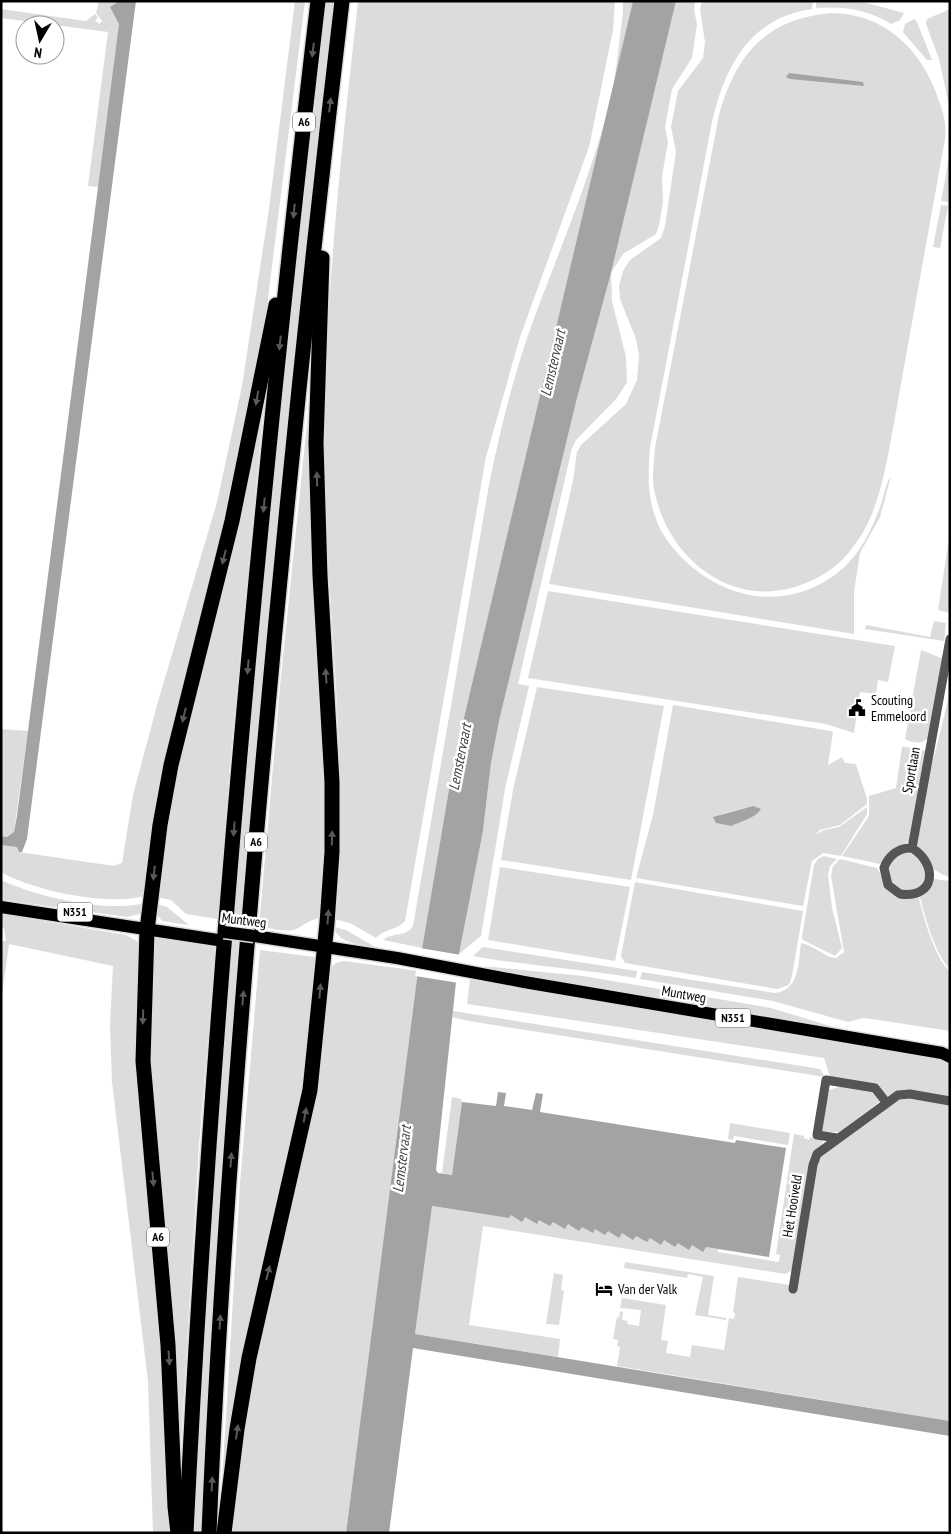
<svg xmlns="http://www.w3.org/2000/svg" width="951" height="1534" font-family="'PT Sans Narrow',sans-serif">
	<rect width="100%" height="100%" fill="#fff"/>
	<!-- green -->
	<g fill="#dcdcdc" fill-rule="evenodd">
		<path d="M 99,1 L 119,1 L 110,7 L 120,22 L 98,187 L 88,186 L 108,32 L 1,18 L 1,9 L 86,21 L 95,14 L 98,18 L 95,20 L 99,24 L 102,21 L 96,13 Z"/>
		<path d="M 295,1 L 305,1 L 259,371 L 144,896 C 107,906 34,891 1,872 L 1,845 L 18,847 L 19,852 L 114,866 L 122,863 L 133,795 L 157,705 L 217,502 L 242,386 L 269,209 Z"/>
		<path d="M 324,1 L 336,1 L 320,137 L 205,1533 L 193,1533 C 199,1415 203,1296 212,1178 C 240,785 280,393 324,1 Z"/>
		<path d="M 358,1 L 615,1 L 613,30 L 589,147 L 520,337 L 486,457 L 405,921 C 397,930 384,929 376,938 L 350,923 L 334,919 C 337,878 341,836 340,795 C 339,685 326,576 325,467 C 323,311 341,156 358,1 Z"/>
		<path d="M 623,1 L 633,1 L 614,84 L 623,12 Z"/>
		<path d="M 676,1 L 695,1 L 694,10 L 697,24 L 692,58 L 672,89 L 665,127 L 668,142 L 662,176 L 663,203 L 659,225 L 656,234 L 623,254 L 611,273 L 612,301 L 626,357 L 627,382 L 617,398 L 576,440 L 572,448 L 518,684 L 529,686 L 505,789 L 481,936 L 459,954 L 483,831 L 491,763 L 499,721 L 576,402 L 611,273 Z"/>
		<path d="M 702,1 L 813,1 L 812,9 C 747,18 723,71 711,127 L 650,448 C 648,472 647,496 656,519 C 661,534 671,546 681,557 C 724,600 785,612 836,574 C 859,557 872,530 881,504 C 884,496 886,482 891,476 L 880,517 L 860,553 L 854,592 L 854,634 L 549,584 L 573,481 L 577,452 L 581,445 L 626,404 L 637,380 L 639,356 L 636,339 L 620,299 L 619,286 L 623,271 L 630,260 L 661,238 L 665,226 L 676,152 L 671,127 L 678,91 L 703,58 L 705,42 L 700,10 Z"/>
		<path d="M 816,1 L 867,3 L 904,13 L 900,20 L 891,24 C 867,9 844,6 816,8 Z"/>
		<path d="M 950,9 L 950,110 L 939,59 L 926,24 L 927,19 Z"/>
		<path d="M 831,13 C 884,13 922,50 938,98 C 943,112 947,124 945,139 L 890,445 C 883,480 876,518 853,547 C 839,567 818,580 795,587 C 728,607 669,557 655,494 C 651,479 654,463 655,448 L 719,115 C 736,54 766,19 831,13 Z"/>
		<path d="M 914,19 L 917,22 L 932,60 L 927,60 L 903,32 L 905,24 Z"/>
		<path d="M 605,120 L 454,760 L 423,948 L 383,940 C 392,932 405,938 413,926 L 489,485 C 499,435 511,386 527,338 C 553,265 584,195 605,120 Z"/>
		<path d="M 950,153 L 948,202 L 941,201 Z"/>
		<path d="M 941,205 L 948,206 L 940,248 L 933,247 Z"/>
		<path d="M 317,326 L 330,757 L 322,918 C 311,918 305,925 296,929 C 285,933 270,928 259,926 L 281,676 Z"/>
		<path d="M 267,370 L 230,762 L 218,919 L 186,914 L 171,900 L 157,897 L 165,818 Z"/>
		<path d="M 950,533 L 950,613 L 938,610 Z"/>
		<path d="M 548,591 L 895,646 L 888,682 L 878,680 L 876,694 L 860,692 L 854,733 L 826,724 L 528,678 Z"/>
		<path d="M 934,621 L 946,623 L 944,641 L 865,629 L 866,625 L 930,637 Z"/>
		<path d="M 921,650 L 944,659 L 929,737 C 922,745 913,743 905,739 Z"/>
		<path d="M 537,687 L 664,706 L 631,880 L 501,860 L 513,790 Z"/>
		<path d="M 950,689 L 950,877 C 934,873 919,858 916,842 C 923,790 940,740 950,689 Z"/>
		<path d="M 673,705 L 831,731 L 833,732 L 828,765 L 842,757 L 845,763 L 856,764 L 867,799 L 867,804 L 840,825 L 820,830 L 815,835 L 824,830 L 839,827 L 867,807 L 867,814 L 841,856 L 823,853 L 812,861 L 803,906 L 636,878 L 653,815 ZM 753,806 L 751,818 L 738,821 L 731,826 L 716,823 L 722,814 Z"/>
		<path d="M 1,729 L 28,731 L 14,832 L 7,837 L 1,836 Z"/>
		<path d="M 902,747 L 918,748 L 925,751 L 909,841 L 880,864 L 842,856 L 869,816 L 869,796 L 896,788 Z"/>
		<path d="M 903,851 L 913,852 L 928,870 L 921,888 L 901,892 L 887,880 L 888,862 Z"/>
		<path d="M 824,856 L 837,859 L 830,866 L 828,874 L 832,908 L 842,948 L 835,956 L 803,940 L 802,937 L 814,865 L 818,859 Z"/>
		<path d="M 840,859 L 877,868 L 890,891 L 918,894 C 922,913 935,960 950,971 L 950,1031 L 872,1019 L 863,1018 L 848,1022 L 773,1001 L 640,979 L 642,972 L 775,993 C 800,990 798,963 801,943 C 814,945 826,958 836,958 L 844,952 L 831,876 L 833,866 Z"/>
		<path d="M 500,867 L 630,887 L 615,961 L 488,940 Z"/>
		<path d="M 934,879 L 950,881 L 950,969 C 935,955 924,914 919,893 Z"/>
		<path d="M 1,880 C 37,897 106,913 145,903 L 143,913 L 127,917 L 5,900 L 1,899 Z"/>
		<path d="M 635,882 L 803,911 L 792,976 L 789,985 L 777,989 L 625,963 L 621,956 Z"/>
		<path d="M 157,904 L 167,907 L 189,925 L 162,921 L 157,914 Z"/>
		<path d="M 1,910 L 31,919 L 126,935 L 137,941 L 141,950 L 136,1052 L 140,1124 L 164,1369 L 169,1533 L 153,1533 L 148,1381 L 112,1082 L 110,1024 L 113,966 L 9,944 L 1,1002 L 1,941 L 6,941 L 4,928 L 1,927 Z"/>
		<path d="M 334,927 L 346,930 L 377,948 C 364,945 337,944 334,927 Z"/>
		<path d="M 156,935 L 216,944 L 199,1144 L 180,1461 L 146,1052 L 153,937 Z"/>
		<path d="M 483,947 L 637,971 L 636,978 C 582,969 527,966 473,956 Z"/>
		<path d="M 260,950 L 315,957 L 318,959 L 313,1049 L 219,1533 L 240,1183 Z"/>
		<path d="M 344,961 L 419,971 L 346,1533 L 231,1533 L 250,1387 L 327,971 L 336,963 Z"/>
		<path d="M 484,966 L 583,976 L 771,1008 L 850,1032 L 513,974 Z"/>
		<path d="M 470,979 L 950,1061 L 950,1097 L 907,1090 L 887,1096 L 830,1077 L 824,1058 L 467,1004 Z"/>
		<path d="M 453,1011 L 820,1069 L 825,1077 L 469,1021 L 452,1017 Z"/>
		<path d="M 841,1086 L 874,1092 L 881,1101 L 839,1132 L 821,1132 L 829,1090 Z"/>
		<path d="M 452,1097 L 461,1099 L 462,1102 L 452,1175 L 442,1173 Z"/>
		<path d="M 904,1098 L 950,1104 L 950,1421 L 617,1366 L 620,1347 L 617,1346 L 618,1340 L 613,1339 L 617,1317 L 619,1318 L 620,1311 L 623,1312 L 622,1320 L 628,1321 L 627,1324 L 639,1326 L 641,1310 L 620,1308 L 622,1298 L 666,1305 L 661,1340 L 668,1341 L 666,1353 L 690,1357 L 692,1345 L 724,1350 L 729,1318 L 734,1319 L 735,1313 L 733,1312 L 738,1277 L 790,1285 L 818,1160 C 825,1150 893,1100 904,1098 Z"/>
		<path d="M 730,1123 L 790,1133 L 788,1145 L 734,1136 L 733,1140 L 728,1139 Z"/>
		<path d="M 794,1134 L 804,1136 L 804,1138 L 809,1140 L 810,1137 L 822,1139 L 823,1142 L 810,1160 L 793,1270 L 785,1274 L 483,1226 L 469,1325 L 560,1339 L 558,1357 L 415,1334 L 431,1206 L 509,1218 L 511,1215 L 525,1217 L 718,1249 L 718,1252 L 779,1262 L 780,1255 L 776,1254 Z"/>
		<path d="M 625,1262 L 714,1276 L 708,1315 L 726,1318 L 726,1320 L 695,1315 L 703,1277 L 688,1274 L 687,1278 L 624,1268 Z"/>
		<path d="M 554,1273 L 563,1275 L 561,1290 L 564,1291 L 559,1325 L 546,1324 Z"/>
	</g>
	<!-- water -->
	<g fill="#a3a3a3">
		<path d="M 119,1 L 136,1 L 27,839 L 22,852 L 19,852 L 17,847 L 1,845 L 1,836 L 7,837 L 14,832 L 17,816 L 119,24 L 110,7 Z"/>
		<path d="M 633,1 L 676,1 L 611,273 L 576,402 L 499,721 L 491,763 L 483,831 L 459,954 L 436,1170 L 438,1173 L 452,1175 L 462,1102 L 496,1106 L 498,1092 L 506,1093 L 504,1106 L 532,1110 L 536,1093 L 543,1094 L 540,1112 L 735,1143 L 736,1140 L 786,1148 L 769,1257 L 706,1247 L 703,1252 L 692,1245 L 689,1250 L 678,1243 L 675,1247 L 664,1240 L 661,1245 L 650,1238 L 647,1242 L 636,1236 L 633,1240 L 622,1233 L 619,1238 L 608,1231 L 605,1235 L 595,1229 L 593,1233 L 582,1227 L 579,1231 L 568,1224 L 565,1229 L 553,1222 L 550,1226 L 539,1220 L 537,1224 L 525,1217 L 522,1222 L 511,1215 L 509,1218 L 432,1206 L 415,1334 L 950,1421 L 950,1436 L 413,1348 L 389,1533 L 346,1533 L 417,979 L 454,760 Z"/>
		<path d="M 789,73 L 863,82 L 864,86 L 790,79 L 786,77 Z"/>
		<path d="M 753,806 L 761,809 C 754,819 741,821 731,826 L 716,823 L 713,817 Z"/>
	</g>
	<!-- pier -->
	<path fill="#fff" d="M 420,948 L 461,955 L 459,983 L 415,976 Z"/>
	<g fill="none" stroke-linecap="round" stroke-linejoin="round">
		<!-- primary casing -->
		<g stroke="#dbdbdb" stroke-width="15">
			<g id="primary">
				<path d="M 1,907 L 224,941"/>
				<path d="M 254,936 L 397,958 L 524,982 L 942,1053 L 950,1057"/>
			</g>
		</g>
		<!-- motorway casing -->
		<g stroke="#dbdbdb" stroke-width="18">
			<g id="motorway">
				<path d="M 178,1533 L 175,1507 L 168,1345 L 143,1061 L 147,930 L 160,825 L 171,765 L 232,521 L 276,305"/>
				<path d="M 186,1533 C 211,1021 258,510 318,1"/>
				<path d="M 209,1533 C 218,1309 235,1085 254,862 C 279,575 308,288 342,1"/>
				<path d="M 224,1533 L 237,1429 L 249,1358 L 310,1090 L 327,923 L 332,852 L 332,782 L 320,576 L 316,443 L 322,258"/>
			</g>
		</g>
		<!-- minor -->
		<g stroke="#555" stroke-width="9">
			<path d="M 912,848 L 950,639"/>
			<path d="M 912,848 C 938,864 936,899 900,894 L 888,885 L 884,868 C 888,856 899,847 912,848 Z"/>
			<path d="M 837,1138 L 817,1135 L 826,1080 L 875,1088 L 886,1102"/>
			<path d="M 793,1289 L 813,1165 L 817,1154 L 898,1095 L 910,1094 L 950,1101"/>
		</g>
		<!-- primary -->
		<use href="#primary" stroke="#000" stroke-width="12"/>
		<!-- motorway -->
		<use href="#motorway" stroke="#000" stroke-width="15"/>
		<!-- primary-bridge casing -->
		<g stroke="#dbdbdb" stroke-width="15" stroke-linecap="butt">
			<path id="primary-bridge" d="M 224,932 L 254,936"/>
		</g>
		<!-- primary-bridge -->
		<use href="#primary-bridge" stroke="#000" stroke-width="12"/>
	</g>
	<!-- one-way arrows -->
	<defs><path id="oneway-solid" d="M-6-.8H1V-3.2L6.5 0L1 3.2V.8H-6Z" transform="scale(1.25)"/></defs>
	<g fill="#595959">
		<use href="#oneway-solid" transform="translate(313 50) rotate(97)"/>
		<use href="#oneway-solid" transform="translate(330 105) rotate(-83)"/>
		<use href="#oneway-solid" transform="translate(294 211) rotate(96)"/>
		<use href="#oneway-solid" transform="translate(280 343) rotate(96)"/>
		<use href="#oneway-solid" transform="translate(257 398) rotate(100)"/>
		<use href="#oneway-solid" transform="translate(317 479) rotate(-91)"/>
		<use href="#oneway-solid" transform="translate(264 505) rotate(96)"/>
		<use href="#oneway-solid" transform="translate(224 557) rotate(104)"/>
		<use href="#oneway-solid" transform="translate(248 667) rotate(95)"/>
		<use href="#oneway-solid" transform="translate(326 676) rotate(-94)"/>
		<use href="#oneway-solid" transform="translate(184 715) rotate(104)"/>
		<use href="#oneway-solid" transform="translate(234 829) rotate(95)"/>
		<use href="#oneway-solid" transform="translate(332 838) rotate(-88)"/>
		<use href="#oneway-solid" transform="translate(154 873) rotate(96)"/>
		<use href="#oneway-solid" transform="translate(328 917) rotate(-86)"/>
		<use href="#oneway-solid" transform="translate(320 991) rotate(-85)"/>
		<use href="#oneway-solid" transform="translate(243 998) rotate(-85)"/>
		<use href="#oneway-solid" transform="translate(143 1017) rotate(92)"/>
		<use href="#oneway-solid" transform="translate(305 1115) rotate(-79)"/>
		<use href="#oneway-solid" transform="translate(231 1160) rotate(-86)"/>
		<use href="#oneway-solid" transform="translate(153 1179) rotate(85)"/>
		<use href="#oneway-solid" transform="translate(268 1273) rotate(-76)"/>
		<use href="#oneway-solid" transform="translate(220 1322) rotate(-86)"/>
		<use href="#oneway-solid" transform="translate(169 1358) rotate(86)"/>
		<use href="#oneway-solid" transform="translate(237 1432) rotate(-82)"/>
		<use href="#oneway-solid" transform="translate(212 1484) rotate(-87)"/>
	</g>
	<!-- icons -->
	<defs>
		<g id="civic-bare" transform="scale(1.35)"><path d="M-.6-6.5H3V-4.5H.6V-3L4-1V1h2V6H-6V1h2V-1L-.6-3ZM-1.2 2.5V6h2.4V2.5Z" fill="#000" stroke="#fff" stroke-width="2.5" paint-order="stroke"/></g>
		<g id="hotel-bare" transform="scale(1.35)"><path d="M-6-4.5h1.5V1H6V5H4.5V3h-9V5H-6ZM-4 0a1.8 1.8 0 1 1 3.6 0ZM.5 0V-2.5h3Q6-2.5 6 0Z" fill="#000" stroke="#fff" stroke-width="2.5" paint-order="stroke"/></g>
	</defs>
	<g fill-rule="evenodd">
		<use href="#civic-bare" x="857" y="708"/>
		<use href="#hotel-bare" x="604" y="1289"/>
	</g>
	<g text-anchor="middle" stroke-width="5" stroke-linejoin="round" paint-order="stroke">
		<!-- shield labels -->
		<g fill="#fff" stroke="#4c4c4c" stroke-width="1">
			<rect x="293" y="112.5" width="22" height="19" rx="4"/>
			<rect x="245" y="832.5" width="22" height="19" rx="4"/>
			<rect x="57.5" y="902.5" width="35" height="19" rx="4"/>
			<rect x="715.5" y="1008.5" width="35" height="19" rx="4"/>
			<rect x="147" y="1227.5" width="22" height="19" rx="4"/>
		</g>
		<g font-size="12" font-weight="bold" fill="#000">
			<text x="304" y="126">A6</text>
			<text x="256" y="846">A6</text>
			<text x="75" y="916">N351</text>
			<text x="733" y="1022">N351</text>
			<text x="158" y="1241">A6</text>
		</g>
		<!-- poi labels -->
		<g font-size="14" fill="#000" stroke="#fff" text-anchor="start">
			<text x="871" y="705">Scouting<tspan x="871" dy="16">Emmeloord</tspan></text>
			<text x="618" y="1294">Van der Valk</text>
		</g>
		<!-- street labels -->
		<g font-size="14" fill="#000" stroke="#fff">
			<text transform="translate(911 770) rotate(-80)" y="5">Sportlaan</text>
			<text transform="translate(244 920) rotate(7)" y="5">Muntweg</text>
			<text transform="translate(684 994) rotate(10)" y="5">Muntweg</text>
			<text transform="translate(792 1206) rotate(-81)" y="5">Het Hooiveld</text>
		</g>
		<!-- water labels -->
		<g font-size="15" font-style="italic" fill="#444" stroke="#fff">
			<text transform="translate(553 363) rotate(-77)" y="5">Lemstervaart</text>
			<text transform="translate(460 757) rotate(-79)" y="5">Lemstervaart</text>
			<text transform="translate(402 1159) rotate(-83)" y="5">Lemstervaart</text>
		</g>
	</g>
	<!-- border -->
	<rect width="951" height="1534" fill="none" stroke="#000000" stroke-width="5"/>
	<!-- north arrow -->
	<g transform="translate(40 40) rotate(189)"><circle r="24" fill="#ffffff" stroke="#999999"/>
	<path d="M0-4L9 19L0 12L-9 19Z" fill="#000000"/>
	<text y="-8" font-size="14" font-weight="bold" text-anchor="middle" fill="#000000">N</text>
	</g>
</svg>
